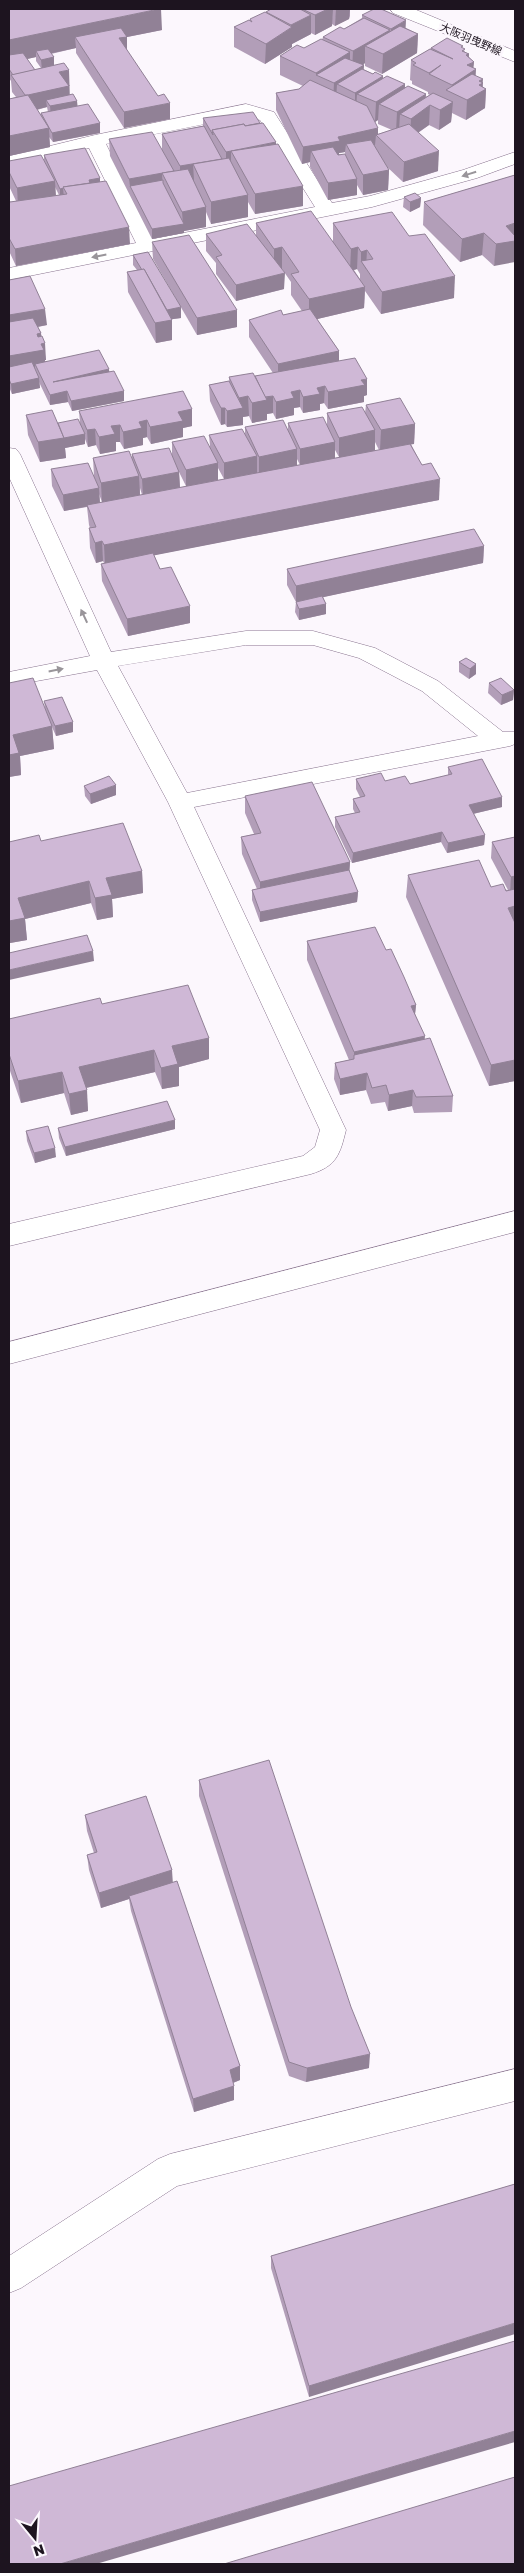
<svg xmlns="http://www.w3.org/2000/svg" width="524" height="2573" font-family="'Golos Text','Noto Sans JP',sans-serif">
	<rect width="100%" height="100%" fill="#fcf7fd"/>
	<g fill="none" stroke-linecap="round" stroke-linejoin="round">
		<!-- lane casing -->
		<g stroke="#88738e" stroke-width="1">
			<path id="lane" d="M 515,2069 L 515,2101 L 177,2186 L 21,2288 L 9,2293 L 9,2256 L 158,2159 L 170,2154 Z"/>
		</g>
		<!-- street casing -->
		<g stroke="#88738e" stroke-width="1">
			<g id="street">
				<path d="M 246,104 L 274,112 L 332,203 L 370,196 L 463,170 L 515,152 L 515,164 L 477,178 L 372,207 L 9,280 L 9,268 L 136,243 L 89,148 L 9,168 L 9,156 L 95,135 ZM 245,116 L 260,120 L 315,207 L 153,239 L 106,144 Z"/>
				<path d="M 9,448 L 16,449 L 20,454 L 111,652 L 246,631 L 313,631 L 375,648 L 438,681 L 503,732 L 515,732 L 515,744 L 510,746 L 194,807 L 346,1130 C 340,1154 337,1166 311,1174 L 9,1246 L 9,1224 L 303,1156 L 315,1147 L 320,1130 L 168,802 L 97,670 L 9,686 L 9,672 L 90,656 L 9,477 ZM 246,645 L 313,645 L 359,658 L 422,691 L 478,736 L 187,793 L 118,666 Z"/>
			</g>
		</g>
		<!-- secondary casing -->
		<g stroke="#88738e" stroke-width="1">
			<g id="secondary">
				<path d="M 390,9 L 414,9 L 515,51 L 515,62 L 393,13 Z"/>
				<path d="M 515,1211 L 515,1232 L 9,1364 L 9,1342 Z"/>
			</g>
		</g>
		<!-- lane -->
		<use href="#lane" fill="#fff" fill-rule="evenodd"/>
		<!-- street -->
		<use href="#street" fill="#fff" fill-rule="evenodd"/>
		<!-- secondary -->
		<use href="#secondary" fill="#fff" fill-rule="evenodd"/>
	</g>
	<!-- wall -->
	<g fill="#b29eb8" fill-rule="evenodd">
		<path d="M 9,9 L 162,30 L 127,37 L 127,51 L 170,119 L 124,128 L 76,53 L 76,48 L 51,54 L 54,57 L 54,65 L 70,86 L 69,86 L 69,95 L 77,101 L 77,106 L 100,123 L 100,133 L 53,142 L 49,137 L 50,147 L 9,156 L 9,99 L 16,97 L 12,92 L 11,81 L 9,78 ZM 36,57 L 36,61 L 41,68 L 35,70 L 27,59 ZM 47,107 L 48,112 L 41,113 L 41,115 L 37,110 Z"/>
		<path d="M 271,9 L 350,9 L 350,16 L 349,19 L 335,26 L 332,24 L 332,26 L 315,35 L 311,33 L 311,34 L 292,44 L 292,47 L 265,64 L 234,47 L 234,27 L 266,13 L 266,12 Z"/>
		<path d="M 362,15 L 406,28 L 418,34 L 417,53 L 382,74 L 365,66 L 365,63 L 363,65 L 364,65 L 363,69 L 373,74 L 383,76 L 383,78 L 405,84 L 405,88 L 426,94 L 425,97 L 430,95 L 428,94 L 428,92 L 412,84 L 412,81 L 410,80 L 411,60 L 430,49 L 431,48 L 463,48 L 465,52 L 469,54 L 469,57 L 474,62 L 473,68 L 475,76 L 483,83 L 483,87 L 486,89 L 485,108 L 466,120 L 452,113 L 451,122 L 439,130 L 429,125 L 418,133 L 438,171 L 403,182 L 385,165 L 389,170 L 388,190 L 363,195 L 357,185 L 357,195 L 328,200 L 310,167 L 310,162 L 302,164 L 276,110 L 276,93 L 299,89 L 303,86 L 280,75 L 280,56 L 304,48 L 322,40 L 323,37 L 344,29 L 362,18 ZM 378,120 L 378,124 L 392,130 L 378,134 L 375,122 ZM 345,152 L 345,155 L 339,154 L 339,153 Z"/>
		<path d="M 203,118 L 260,123 L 276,144 L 303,206 L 255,214 L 248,202 L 248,217 L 211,224 L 206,212 L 206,227 L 184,231 L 184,233 L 152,239 L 110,156 L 109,139 L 162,150 L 162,134 L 203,126 Z"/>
		<path d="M 44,155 L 100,178 L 100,182 L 130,244 L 16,266 L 9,251 L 9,195 L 10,202 L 16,201 L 9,186 L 9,161 L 44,161 ZM 55,187 L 59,195 L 56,196 Z"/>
		<path d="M 515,175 L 494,266 L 482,255 L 460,262 L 423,225 L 424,202 Z"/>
		<path d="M 404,197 L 421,198 L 420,207 L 410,212 L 403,207 Z"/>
		<path d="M 256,223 L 333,241 L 333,223 L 454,298 L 381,314 L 365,291 L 364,308 L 317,319 L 339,351 L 339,361 L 367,395 L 364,396 L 364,402 L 328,409 L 324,403 L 320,404 L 320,410 L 303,413 L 300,407 L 294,408 L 294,415 L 276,419 L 273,413 L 267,414 L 267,420 L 252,423 L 249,416 L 243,417 L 243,425 L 227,427 L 225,424 L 221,425 L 210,401 L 209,385 L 229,381 L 229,377 L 255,376 L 273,373 L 249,337 L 249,320 L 283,315 L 302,311 L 291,295 L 291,282 L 282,269 L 284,289 L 236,301 L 216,274 L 216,263 L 206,251 L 206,234 L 256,235 ZM 357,269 L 360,274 L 360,279 L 354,270 Z"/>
		<path d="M 152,242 L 237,327 L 197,335 L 153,259 Z"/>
		<path d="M 133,255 L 181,318 L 172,319 L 172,340 L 156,343 L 128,292 L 127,272 L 137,270 L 133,265 Z"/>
		<path d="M 9,280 L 47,325 L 38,327 L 41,333 L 46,360 L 45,360 L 45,361 L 109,371 L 124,391 L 124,401 L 72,411 L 68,402 L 50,405 L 39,382 L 40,388 L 12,394 L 9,387 Z"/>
		<path d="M 366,405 L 415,424 L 414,444 L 411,444 L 439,500 L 154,555 L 160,569 L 190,623 L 128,636 L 102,581 L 101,564 L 104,563 L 103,561 L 96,563 L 90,548 L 89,528 L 90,528 L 89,525 L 87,507 L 64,511 L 52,486 L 51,469 L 94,476 L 93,458 L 132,460 L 132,454 L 172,455 L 172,442 L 210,446 L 209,435 L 245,434 L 245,427 L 288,429 L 288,423 L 327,425 L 327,413 L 365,413 ZM 375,442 L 379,450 L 375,451 ZM 335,450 L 339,457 L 335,458 ZM 297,459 L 300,465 L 297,465 ZM 218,468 L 224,479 L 218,480 ZM 179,472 L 186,486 L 180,488 ZM 140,488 L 142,495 L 140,495 ZM 99,494 L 102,502 L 100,503 Z"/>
		<path d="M 192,409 L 192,426 L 183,428 L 183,437 L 151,444 L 147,437 L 143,438 L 143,445 L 124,449 L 120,442 L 116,442 L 116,451 L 100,454 L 96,445 L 88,447 L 85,439 L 85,444 L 65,448 L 66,458 L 40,462 L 28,435 L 26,415 L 58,423 L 80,423 L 79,411 Z"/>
		<path d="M 484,546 L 483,563 L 323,597 L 326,604 L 326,614 L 299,620 L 295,612 L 296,602 L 287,585 L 287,569 Z"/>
		<path d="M 459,662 L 476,664 L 476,674 L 469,679 L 459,672 Z"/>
		<path d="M 9,683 L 45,709 L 44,701 L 73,732 L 56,736 L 52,727 L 54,749 L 20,756 L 21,775 L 9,777 Z"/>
		<path d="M 489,683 L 514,690 L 513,700 L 501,705 L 488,693 Z"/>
		<path d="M 448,767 L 502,807 L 473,814 L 485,835 L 484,845 L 447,853 L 441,842 L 352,863 L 335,827 L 335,817 L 355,813 L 353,809 L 353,799 L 360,797 L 356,789 L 356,779 L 385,781 L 410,784 L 448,775 Z"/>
		<path d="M 84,786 L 116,795 L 91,804 L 85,796 Z"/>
		<path d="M 245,796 L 350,862 L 349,872 L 358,892 L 357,902 L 260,922 L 252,900 L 252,890 L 257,889 L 242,854 L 241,837 L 254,834 L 245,813 Z"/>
		<path d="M 515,837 L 515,1081 L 489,1086 L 406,897 L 408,875 L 491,887 L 508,890 L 491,858 L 492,842 Z"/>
		<path d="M 41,841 L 142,871 L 143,893 L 112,899 L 113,917 L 97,920 L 91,903 L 25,919 L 27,940 L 10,943 L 9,940 L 9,842 Z"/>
		<path d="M 307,941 L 386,950 L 416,1005 L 415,1014 L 424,1039 L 453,1096 L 452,1112 L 414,1113 L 412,1106 L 388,1111 L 385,1102 L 371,1104 L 366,1090 L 340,1095 L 334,1079 L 335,1063 L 349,1060 L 307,960 Z"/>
		<path d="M 102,1004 L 209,1038 L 209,1059 L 179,1067 L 179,1086 L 162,1089 L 155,1072 L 86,1088 L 88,1111 L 71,1115 L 64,1093 L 21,1103 L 9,1068 L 9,1019 Z"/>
		<path d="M 58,1128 L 175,1129 L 66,1156 L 59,1138 Z"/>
		<path d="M 26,1131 L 56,1157 L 35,1163 L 27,1141 Z"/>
		<path d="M 199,1780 L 369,2068 L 306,2082 L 289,2076 L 199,1796 Z"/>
		<path d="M 85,1815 L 172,1870 L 172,1883 L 240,2066 L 240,2080 L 233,2083 L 234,2100 L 194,2112 L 131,1911 L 129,1899 L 101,1908 L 89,1870 L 87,1855 L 94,1853 L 87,1831 Z"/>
		<path d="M 515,2184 L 309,2397 L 271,2268 L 271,2256 Z"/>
	</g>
	<!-- shaded-wall -->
	<g fill="#918196">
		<path d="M 159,9 L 161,9 L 162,30 L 127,37 L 127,53 L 75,37 L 76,48 L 39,56 L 36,51 L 36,57 L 9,63 L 9,40 Z"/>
		<path d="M 328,9 L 333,9 L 332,26 L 315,35 L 315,15 Z"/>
		<path d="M 336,9 L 350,9 L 349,19 L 335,26 Z"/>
		<path d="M 311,15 L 311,34 L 292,44 L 292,47 L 265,64 L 266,44 L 291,28 L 291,25 Z"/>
		<path d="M 406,20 L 405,40 L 390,48 L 391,29 Z"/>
		<path d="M 390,30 L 389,49 L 365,46 L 365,63 L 352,71 L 353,51 Z"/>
		<path d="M 418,34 L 417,53 L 382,74 L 383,54 Z"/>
		<path d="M 350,52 L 350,72 L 316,75 L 316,92 L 316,73 Z"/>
		<path d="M 469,54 L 468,65 L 474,62 L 473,71 L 476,69 L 475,89 L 451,92 L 452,85 L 466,55 Z"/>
		<path d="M 54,57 L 54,67 L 42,70 L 41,60 Z"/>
		<path d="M 364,65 L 363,84 L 337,84 L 336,101 L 333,102 L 334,83 Z"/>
		<path d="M 69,70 L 70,102 L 77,101 L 78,110 L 51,116 L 50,106 L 46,100 L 47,107 L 26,112 L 25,96 L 59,72 Z"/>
		<path d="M 383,76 L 382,96 L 357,94 L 356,111 L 355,112 L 355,93 Z"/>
		<path d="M 483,79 L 482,91 L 486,89 L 485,108 L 466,120 L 467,100 L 479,81 Z"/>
		<path d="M 405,84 L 404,104 L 379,104 L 378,120 L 375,122 L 376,102 Z"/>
		<path d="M 426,94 L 425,109 L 430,105 L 429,125 L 410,138 L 411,119 L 400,114 L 399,130 L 396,132 L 397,112 Z"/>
		<path d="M 453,102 L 451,122 L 439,130 L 440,110 Z"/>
		<path d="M 170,103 L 170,119 L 124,128 L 124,112 Z"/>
		<path d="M 100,123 L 100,133 L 53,142 L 52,133 Z"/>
		<path d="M 49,128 L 50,147 L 9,156 L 9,136 Z"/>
		<path d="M 378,128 L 378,137 L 376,135 L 375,145 L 350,151 L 346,144 L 345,152 L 339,153 L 339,158 L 311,151 L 310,162 L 302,164 L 303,147 L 338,137 Z"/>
		<path d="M 276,142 L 276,159 L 231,151 L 231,167 L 226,168 L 226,152 Z"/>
		<path d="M 439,151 L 438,171 L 403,182 L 404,162 Z"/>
		<path d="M 222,159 L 193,164 L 194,180 L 180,182 L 180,166 Z"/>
		<path d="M 389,170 L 388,190 L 363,195 L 363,175 Z"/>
		<path d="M 162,173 L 163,193 L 130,186 L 129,179 Z"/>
		<path d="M 100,178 L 100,188 L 67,194 L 89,180 Z"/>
		<path d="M 357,179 L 357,195 L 328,200 L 328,183 Z"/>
		<path d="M 55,181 L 56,198 L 18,205 L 17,188 Z"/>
		<path d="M 303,186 L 303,206 L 255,214 L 255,194 Z"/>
		<path d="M 63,188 L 64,198 L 60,199 L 60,189 Z"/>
		<path d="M 248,195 L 248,217 L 211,224 L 211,202 Z"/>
		<path d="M 421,198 L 420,207 L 410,212 L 410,202 Z"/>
		<path d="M 206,207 L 206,227 L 184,231 L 184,233 L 152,239 L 152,229 L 183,224 L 182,212 Z"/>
		<path d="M 515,223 L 515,262 L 494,266 L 496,244 L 506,226 Z"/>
		<path d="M 129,227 L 130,244 L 16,266 L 15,249 Z"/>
		<path d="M 484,233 L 482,255 L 460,262 L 462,239 Z"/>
		<path d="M 282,247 L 282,269 L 274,270 L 274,249 Z"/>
		<path d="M 358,247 L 357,269 L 350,271 L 351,249 Z"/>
		<path d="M 367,250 L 366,269 L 361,261 L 361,252 Z"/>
		<path d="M 285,273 L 284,289 L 236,301 L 236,285 Z"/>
		<path d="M 455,276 L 454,298 L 381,314 L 382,292 Z"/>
		<path d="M 365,287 L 364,308 L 309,321 L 309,299 Z"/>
		<path d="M 181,307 L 181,318 L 166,320 L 165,310 Z"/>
		<path d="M 45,309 L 47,325 L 9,332 L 9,315 Z"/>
		<path d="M 237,310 L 237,327 L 197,335 L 197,318 Z"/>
		<path d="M 172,320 L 172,340 L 156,343 L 155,323 Z"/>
		<path d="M 41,333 L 41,344 L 45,343 L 46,360 L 45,360 L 45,366 L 35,364 L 35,368 L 9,373 L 9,356 L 37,334 Z"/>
		<path d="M 339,351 L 339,367 L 278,381 L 278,364 Z"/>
		<path d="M 109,369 L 110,380 L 53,382 Z"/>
		<path d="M 39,378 L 40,388 L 12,394 L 11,384 Z"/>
		<path d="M 367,379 L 367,395 L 364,396 L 364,402 L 328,409 L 328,392 L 361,380 Z"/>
		<path d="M 325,386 L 324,403 L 320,404 L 320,410 L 303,413 L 303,397 L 317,388 Z"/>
		<path d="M 300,390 L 300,407 L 294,408 L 294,415 L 276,419 L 276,402 L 291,392 Z"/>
		<path d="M 67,391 L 68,402 L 50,405 L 50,395 Z"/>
		<path d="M 124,391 L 124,401 L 72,411 L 71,401 Z"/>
		<path d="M 248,396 L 249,416 L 243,417 L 243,425 L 227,427 L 227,411 L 240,408 L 239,398 Z"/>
		<path d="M 273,396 L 273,413 L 267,414 L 267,420 L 252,423 L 252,403 L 264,398 Z"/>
		<path d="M 221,408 L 225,408 L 225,424 L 221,425 Z"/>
		<path d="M 192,409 L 192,426 L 183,428 L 183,437 L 151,444 L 150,427 L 178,412 Z"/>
		<path d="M 147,420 L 147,437 L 143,438 L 143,445 L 124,449 L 123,432 L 139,422 Z"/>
		<path d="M 415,424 L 414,444 L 380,450 L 381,430 Z"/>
		<path d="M 120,425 L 120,442 L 116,442 L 116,451 L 100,454 L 99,437 L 111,426 Z"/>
		<path d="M 95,429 L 96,445 L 88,447 L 87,430 Z"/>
		<path d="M 375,430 L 375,451 L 339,458 L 339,438 Z"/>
		<path d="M 85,434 L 85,444 L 65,448 L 66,458 L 40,462 L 38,442 Z"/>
		<path d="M 335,442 L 335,459 L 300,466 L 300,449 Z"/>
		<path d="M 297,449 L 297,466 L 259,474 L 259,457 Z"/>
		<path d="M 257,456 L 257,473 L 224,480 L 224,463 Z"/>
		<path d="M 218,463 L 218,480 L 186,487 L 186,470 Z"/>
		<path d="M 179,472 L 180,488 L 143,496 L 142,479 Z"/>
		<path d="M 139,476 L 140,496 L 102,503 L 101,483 Z"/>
		<path d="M 440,479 L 439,500 L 105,565 L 104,545 Z"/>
		<path d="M 99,488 L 100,504 L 64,511 L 63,495 Z"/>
		<path d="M 102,541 L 103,561 L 96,563 L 95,543 Z"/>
		<path d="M 484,546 L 483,563 L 296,603 L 296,586 Z"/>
		<path d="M 326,604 L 326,614 L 299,620 L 299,609 Z"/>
		<path d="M 190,606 L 190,623 L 128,636 L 127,619 Z"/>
		<path d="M 476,664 L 476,674 L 469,679 L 470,669 Z"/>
		<path d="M 514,690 L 513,700 L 501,705 L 502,695 Z"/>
		<path d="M 73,722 L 73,732 L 56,736 L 55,726 Z"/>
		<path d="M 52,726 L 54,749 L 20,756 L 21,775 L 9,777 L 9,755 L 13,735 Z"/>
		<path d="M 116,785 L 116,795 L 91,804 L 90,794 Z"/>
		<path d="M 502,797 L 502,807 L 468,815 L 469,805 Z"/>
		<path d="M 442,832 L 441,842 L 352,863 L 353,853 Z"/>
		<path d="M 485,835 L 484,845 L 447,853 L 448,843 Z"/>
		<path d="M 350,862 L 349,879 L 260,898 L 260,882 Z"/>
		<path d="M 142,871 L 143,893 L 112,899 L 113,917 L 97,920 L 95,898 L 106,878 Z"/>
		<path d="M 515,876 L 515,893 L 510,894 L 511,877 Z"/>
		<path d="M 89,881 L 91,903 L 25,919 L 27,940 L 10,943 L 9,921 L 18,898 Z"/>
		<path d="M 358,892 L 357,902 L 260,922 L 260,912 Z"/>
		<path d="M 515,906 L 515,928 L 508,908 Z"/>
		<path d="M 93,951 L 94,961 L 9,980 L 9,970 Z"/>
		<path d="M 416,1005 L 414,1024 L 411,1006 Z"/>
		<path d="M 425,1036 L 423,1056 L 354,1059 L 354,1052 Z"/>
		<path d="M 209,1038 L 209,1059 L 179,1067 L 179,1086 L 162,1089 L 161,1068 L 172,1046 Z"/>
		<path d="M 154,1050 L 155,1072 L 81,1089 L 79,1067 Z"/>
		<path d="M 515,1060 L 515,1081 L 489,1086 L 491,1065 Z"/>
		<path d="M 62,1072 L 64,1093 L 21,1103 L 18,1081 Z"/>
		<path d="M 367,1073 L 366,1090 L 340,1095 L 340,1079 Z"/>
		<path d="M 87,1090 L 88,1111 L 71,1115 L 69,1094 Z"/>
		<path d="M 413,1090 L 412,1106 L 388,1111 L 389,1095 Z"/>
		<path d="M 175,1120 L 175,1129 L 66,1156 L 65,1147 Z"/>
		<path d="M 55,1148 L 56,1157 L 35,1163 L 34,1153 Z"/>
		<path d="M 172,1870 L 173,1885 L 129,1896 L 129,1899 L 101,1908 L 99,1893 Z"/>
		<path d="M 370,2054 L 369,2068 L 306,2082 L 307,2068 Z"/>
		<path d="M 240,2066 L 240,2080 L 230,2084 L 230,2070 Z"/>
		<path d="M 234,2086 L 234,2100 L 194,2112 L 193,2099 Z"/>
		<path d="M 515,2323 L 515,2334 L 309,2397 L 309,2386 Z"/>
		<path d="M 515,2431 L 515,2442 L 96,2564 L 60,2564 Z"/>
	</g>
	<!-- building -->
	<g fill="#cfb8d6" stroke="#918196">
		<path d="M 9,9 L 159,9 L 9,40 Z"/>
		<path d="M 271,9 L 300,9 L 311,15 L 291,25 L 266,12 Z"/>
		<path d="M 302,9 L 328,9 L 315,15 Z"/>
		<path d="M 374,9 L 381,9 L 406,20 L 391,29 L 362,15 Z"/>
		<path d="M 265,12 L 292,27 L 266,44 L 234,27 L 249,20 L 252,22 L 250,19 Z"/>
		<path d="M 364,18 L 390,30 L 353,51 L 323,37 L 340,27 L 344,29 Z"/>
		<path d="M 400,26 L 418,34 L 383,54 L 365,46 Z"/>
		<path d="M 121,28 L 127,37 L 119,38 L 158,96 L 164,94 L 170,103 L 124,112 L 75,37 Z"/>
		<path d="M 447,38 L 463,46 L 461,47 L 465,49 L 462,51 L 469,54 L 466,55 L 474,62 L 467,65 L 476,69 L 452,85 L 429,74 L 441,65 L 429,73 L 413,65 L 416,63 L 411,60 L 430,49 L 453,59 L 431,48 Z"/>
		<path d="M 321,39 L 350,52 L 316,73 L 280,56 L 297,45 L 304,48 Z"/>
		<path d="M 48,49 L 54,57 L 41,60 L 36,51 Z"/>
		<path d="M 23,53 L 35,70 L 13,75 L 9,69 L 9,55 Z"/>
		<path d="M 345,58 L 364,65 L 334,83 L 316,75 Z"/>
		<path d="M 64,63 L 69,70 L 59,72 L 69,86 L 28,95 L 25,95 L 11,75 Z"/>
		<path d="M 362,69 L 373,74 L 375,72 L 383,76 L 355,93 L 337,84 Z"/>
		<path d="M 472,74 L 483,79 L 479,81 L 483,83 L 479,85 L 486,89 L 467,100 L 446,90 Z"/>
		<path d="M 387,76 L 405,84 L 376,102 L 357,94 Z"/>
		<path d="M 310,80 L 367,106 L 378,128 L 338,137 L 340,141 L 303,147 L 276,93 L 299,89 Z"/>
		<path d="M 408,86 L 426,94 L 397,112 L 379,104 Z"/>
		<path d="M 433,93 L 453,102 L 440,110 L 430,105 L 411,119 L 400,114 Z"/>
		<path d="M 73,94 L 77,101 L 50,106 L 46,100 Z"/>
		<path d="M 28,95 L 49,128 L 9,136 L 9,99 Z"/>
		<path d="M 88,104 L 100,123 L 52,133 L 41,113 Z"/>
		<path d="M 253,112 L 260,123 L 245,126 L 244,124 L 212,130 L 213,135 L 203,118 Z"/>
		<path d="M 263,123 L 276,142 L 226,152 L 212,130 L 244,124 L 245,126 Z"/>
		<path d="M 409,124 L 439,151 L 404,162 L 376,135 Z"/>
		<path d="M 204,126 L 222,159 L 180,166 L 162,134 Z"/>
		<path d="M 152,132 L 174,171 L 129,179 L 109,139 Z"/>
		<path d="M 371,140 L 389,170 L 363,175 L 346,144 Z"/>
		<path d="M 278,144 L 303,186 L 255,194 L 231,151 Z"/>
		<path d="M 333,147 L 338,155 L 345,154 L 357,179 L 328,183 L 311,151 Z"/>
		<path d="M 85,148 L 100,178 L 89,180 L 90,183 L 63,187 L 64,188 L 60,189 L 44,155 Z"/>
		<path d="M 41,155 L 55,181 L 17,188 L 9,172 L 9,161 Z"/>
		<path d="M 229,158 L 248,195 L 211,202 L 193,164 Z"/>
		<path d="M 188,169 L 206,207 L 182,212 L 162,173 Z"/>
		<path d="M 515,175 L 515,223 L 506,226 L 515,236 L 515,241 L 496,244 L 484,233 L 462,239 L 424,202 Z"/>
		<path d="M 163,180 L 163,183 L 184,224 L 152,229 L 130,186 Z"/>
		<path d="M 106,181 L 129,227 L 15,249 L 9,238 L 9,200 L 10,202 L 67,194 L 63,187 Z"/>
		<path d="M 415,193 L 421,198 L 410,202 L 404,197 Z"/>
		<path d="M 311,211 L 365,287 L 309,299 L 291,274 L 299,272 L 282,247 L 274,249 L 256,223 Z"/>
		<path d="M 392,212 L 409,236 L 425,234 L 455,276 L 382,292 L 361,261 L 373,259 L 367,250 L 361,252 L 358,247 L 351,249 L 333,223 Z"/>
		<path d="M 247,224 L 285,273 L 236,285 L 216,257 L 222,255 L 206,234 Z"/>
		<path d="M 189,235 L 237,310 L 197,318 L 152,242 Z"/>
		<path d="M 148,252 L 181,307 L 167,310 L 144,269 L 142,270 L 133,255 Z"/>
		<path d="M 144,269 L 172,320 L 155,323 L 127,272 Z"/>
		<path d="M 30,276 L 45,309 L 9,315 L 9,280 Z"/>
		<path d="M 310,309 L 339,351 L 278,364 L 249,320 L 281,310 L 283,315 Z"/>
		<path d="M 33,318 L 41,333 L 37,334 L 38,337 L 42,336 L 45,343 L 41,344 L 44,350 L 9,356 L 9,322 Z"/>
		<path d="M 99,350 L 109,369 L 53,382 L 114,371 L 124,391 L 71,401 L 67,391 L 50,395 L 35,364 Z"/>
		<path d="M 355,358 L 367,379 L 361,380 L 365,385 L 328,392 L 325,386 L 317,388 L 320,394 L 303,397 L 300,390 L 291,392 L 294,398 L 276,402 L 273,396 L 265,397 L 255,376 Z"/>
		<path d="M 32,362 L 39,378 L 11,384 L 9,379 L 9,367 Z"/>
		<path d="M 253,373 L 267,400 L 252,403 L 248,396 L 239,398 L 229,377 Z"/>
		<path d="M 229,381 L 243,408 L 227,411 L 225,408 L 221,408 L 209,385 Z"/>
		<path d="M 183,391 L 192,409 L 178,412 L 183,421 L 150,427 L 147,420 L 139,422 L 142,428 L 123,432 L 120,425 L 111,426 L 115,434 L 99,437 L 95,429 L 87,430 L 79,411 Z"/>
		<path d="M 400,398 L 415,424 L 381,430 L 366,405 Z"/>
		<path d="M 362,407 L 375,430 L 339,438 L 327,413 Z"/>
		<path d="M 52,410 L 64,438 L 38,442 L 26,415 Z"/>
		<path d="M 323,417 L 335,442 L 300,449 L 288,423 Z"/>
		<path d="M 78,419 L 85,434 L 64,438 L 58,423 Z"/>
		<path d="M 283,420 L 297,449 L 259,457 L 245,427 Z"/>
		<path d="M 242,429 L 257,456 L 224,463 L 209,435 Z"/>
		<path d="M 204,436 L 218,463 L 186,470 L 172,442 Z"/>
		<path d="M 410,444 L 422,465 L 431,463 L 440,479 L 104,545 L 102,541 L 95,543 L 89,528 L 96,527 L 87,505 Z"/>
		<path d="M 169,448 L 179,472 L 142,479 L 132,454 Z"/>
		<path d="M 129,451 L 139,476 L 101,483 L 93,458 Z"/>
		<path d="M 88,463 L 99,488 L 63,495 L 51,469 Z"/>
		<path d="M 474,529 L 484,546 L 296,586 L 287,569 Z"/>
		<path d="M 153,553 L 160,569 L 171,567 L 190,606 L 127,619 L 101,564 Z"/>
		<path d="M 322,596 L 326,604 L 299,609 L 296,602 Z"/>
		<path d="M 466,658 L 476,664 L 470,669 L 459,662 Z"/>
		<path d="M 33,678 L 52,726 L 13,735 L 19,753 L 9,755 L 9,683 Z"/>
		<path d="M 501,678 L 514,690 L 502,695 L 489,683 Z"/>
		<path d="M 62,697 L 73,722 L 55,726 L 44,701 Z"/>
		<path d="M 482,759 L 502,797 L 469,805 L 485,835 L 448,843 L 442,832 L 353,853 L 335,817 L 360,812 L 353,799 L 365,796 L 356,779 L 381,773 L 385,781 L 405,776 L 410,784 L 452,774 L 448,767 Z"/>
		<path d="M 109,776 L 116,785 L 90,794 L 84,786 Z"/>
		<path d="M 312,782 L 350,862 L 260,882 L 241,837 L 261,833 L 245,796 Z"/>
		<path d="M 123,823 L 142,871 L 106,878 L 112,895 L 95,898 L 89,881 L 18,898 L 25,918 L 9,921 L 9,842 L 39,835 L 41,841 Z"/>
		<path d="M 515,837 L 515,876 L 511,877 L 492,842 Z"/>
		<path d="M 479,860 L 491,887 L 503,884 L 506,891 L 515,889 L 515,906 L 508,908 L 515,923 L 515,1060 L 491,1065 L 408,875 Z"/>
		<path d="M 349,870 L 358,892 L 260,912 L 252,890 Z"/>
		<path d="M 375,927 L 386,950 L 391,949 L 404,977 L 416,1005 L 411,1006 L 425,1036 L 354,1052 L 307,941 Z"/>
		<path d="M 87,935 L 93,951 L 9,970 L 9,953 Z"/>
		<path d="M 188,985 L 209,1038 L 172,1046 L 178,1064 L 161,1068 L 154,1050 L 79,1067 L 87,1090 L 69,1094 L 62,1072 L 18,1081 L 9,1054 L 9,1019 L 100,998 L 102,1004 Z"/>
		<path d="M 430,1038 L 453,1096 L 416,1097 L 413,1090 L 389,1095 L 386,1085 L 372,1088 L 367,1073 L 340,1079 L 335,1063 L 354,1059 L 354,1055 Z"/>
		<path d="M 167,1101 L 175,1120 L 65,1147 L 58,1128 Z"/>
		<path d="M 48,1126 L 55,1148 L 34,1153 L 26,1131 Z"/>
		<path d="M 269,1760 L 351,2007 L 370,2054 L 307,2068 L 289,2062 L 199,1780 Z"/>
		<path d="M 146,1796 L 172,1870 L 99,1893 L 87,1855 L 97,1852 L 85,1815 Z"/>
		<path d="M 177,1881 L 240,2066 L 230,2070 L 234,2086 L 193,2099 L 129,1896 Z"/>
		<path d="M 515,2184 L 515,2323 L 309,2386 L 271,2256 Z"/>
		<path d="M 515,2341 L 515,2431 L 60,2564 L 9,2564 L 9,2486 Z"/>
		<path d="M 515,2477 L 515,2564 L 224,2564 Z"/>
	</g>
	<!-- one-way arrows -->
	<defs><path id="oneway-solid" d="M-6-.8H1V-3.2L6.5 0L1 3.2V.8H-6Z" transform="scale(1.25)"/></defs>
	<g fill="#99959a">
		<use href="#oneway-solid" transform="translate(469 174) rotate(163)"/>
		<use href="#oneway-solid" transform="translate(99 256) rotate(169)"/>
		<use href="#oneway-solid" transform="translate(84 616) rotate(-115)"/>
		<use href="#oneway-solid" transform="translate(56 670) rotate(-11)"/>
	</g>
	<g text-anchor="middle" stroke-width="5" stroke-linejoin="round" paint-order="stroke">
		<!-- far-street labels -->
		<g font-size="11" fill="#1d141f" stroke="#fcf7fd">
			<text transform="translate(471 39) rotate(23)" y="4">大阪羽曳野線</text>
		</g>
	</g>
	<!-- border -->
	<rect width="524" height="2573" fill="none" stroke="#1d141f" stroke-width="20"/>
	<!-- north arrow -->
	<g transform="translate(35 2538) rotate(162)" stroke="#fcf7fd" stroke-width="4" paint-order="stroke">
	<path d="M0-4L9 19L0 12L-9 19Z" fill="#1d141f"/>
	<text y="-8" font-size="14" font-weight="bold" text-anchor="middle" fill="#1d141f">N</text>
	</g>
</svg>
